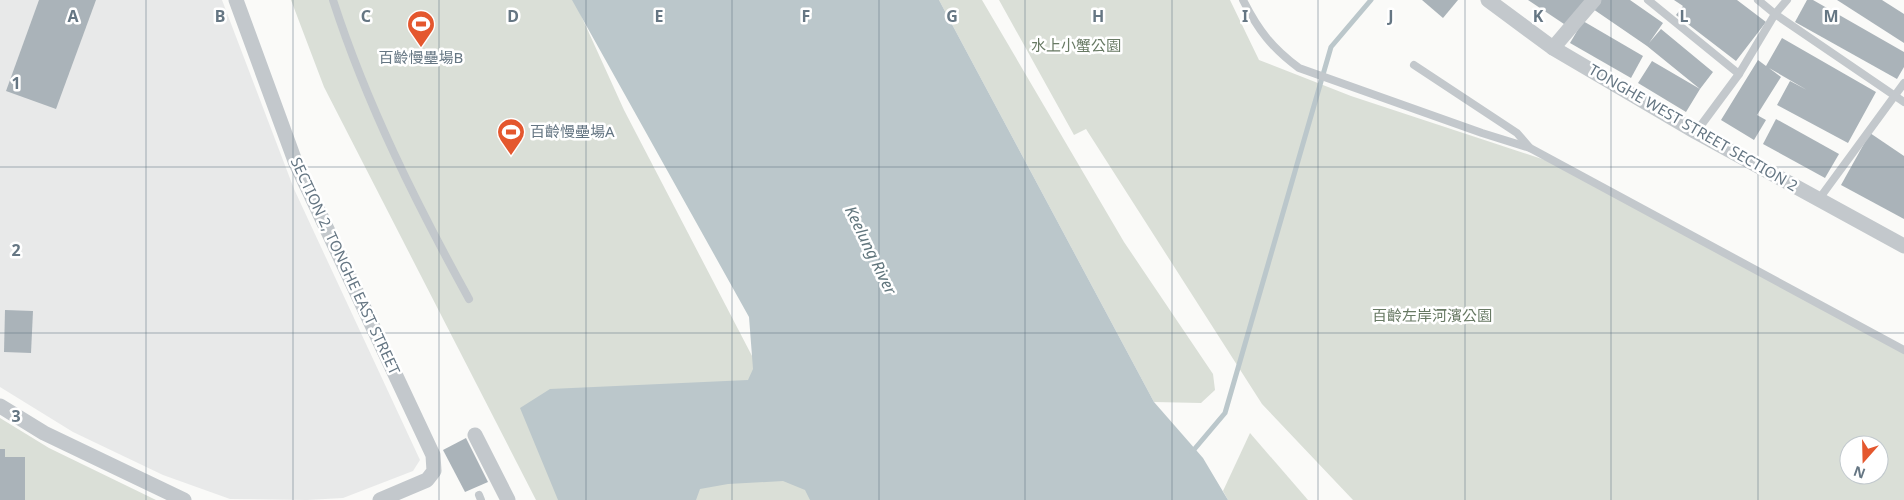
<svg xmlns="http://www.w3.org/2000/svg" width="1904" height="500" font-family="'Noto Sans','Noto Sans TC',sans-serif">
	<rect width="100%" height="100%" fill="#fafaf8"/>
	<!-- built -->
	<path fill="#e8e9e9" d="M 0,0 L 222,0 L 294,189 L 420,460 L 413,471 L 343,498 L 307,500 L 230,499 L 163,475 L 73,432 L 0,387 Z"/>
	<!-- green -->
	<g fill="#dadfd7" fill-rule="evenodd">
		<path d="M 291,0 L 574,0 L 624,110 L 827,500 L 536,500 L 324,87 Z"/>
		<path d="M 939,0 L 982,0 L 1124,242 L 1213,374 L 1215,390 L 1201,403 L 1154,402 Z"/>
		<path d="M 999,0 L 1230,0 L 1259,60 L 1351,96 L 1557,164 L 1904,350 L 1904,500 L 1353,500 L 1262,404 L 1086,129 L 1074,135 ZM 1849,445 L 1879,445 L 1879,475 L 1849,475 Z"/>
		<path d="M 0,418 L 49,448 L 156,500 L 0,500 Z"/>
		<path d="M 1250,433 L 1308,500 L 1228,500 L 1223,491 Z"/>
	</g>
	<!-- water -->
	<path fill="#bbc7cb" d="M 572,0 L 939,0 L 1154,402 L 1203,458 L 1228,500 L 810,500 L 805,490 L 783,481 L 728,484 L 700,489 L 696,500 L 558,500 L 520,408 L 550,389 L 748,380 L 753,369 L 749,317 Z"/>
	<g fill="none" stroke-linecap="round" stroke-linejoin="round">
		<!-- stream -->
		<path stroke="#bbc7cb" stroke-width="5" d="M 1192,452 L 1225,413 L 1331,47 L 1371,0"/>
	</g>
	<!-- building -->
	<g fill="#aab3b9">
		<path d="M 39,0 L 96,0 L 56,109 L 6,91 Z"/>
		<path d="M 1422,0 L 1458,0 L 1443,18 Z"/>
		<path d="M 1528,0 L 1589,0 L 1567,26 Z"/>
		<path d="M 1599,0 L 1630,0 L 1663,23 L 1649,43 L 1661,29 L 1713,72 L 1700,89 L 1686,112 L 1638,83 L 1652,61 L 1700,89 L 1647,46 L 1593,9 Z"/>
		<path d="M 1674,0 L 1737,0 L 1766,22 L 1736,61 L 1676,15 L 1683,6 Z"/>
		<path d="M 1807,0 L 1813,0 L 1904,52 L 1904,67 L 1897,79 L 1795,22 Z"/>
		<path d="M 1837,0 L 1882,0 L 1904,14 L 1904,43 Z"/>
		<path d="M 1583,21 L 1643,56 L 1631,78 L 1570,43 Z"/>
		<path d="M 1782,38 L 1876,92 L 1848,143 L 1777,105 L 1790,81 L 1807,90 L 1769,68 L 1781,77 L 1757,115 L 1766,120 L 1754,140 L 1721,120 L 1758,60 L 1766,66 Z"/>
		<path d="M 1776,119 L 1839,154 L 1825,178 L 1763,144 Z"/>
		<path d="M 1870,133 L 1904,156 L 1904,219 L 1841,185 Z"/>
		<path d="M 5,310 L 33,311 L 31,353 L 4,352 Z"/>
		<path d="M 466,438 L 488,482 L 465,492 L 443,450 Z"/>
		<path d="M 0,449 L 5,449 L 5,457 L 25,457 L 25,500 L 0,500 Z"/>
	</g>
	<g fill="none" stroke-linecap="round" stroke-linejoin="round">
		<!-- lane -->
		<g stroke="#c3c8cc" stroke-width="8">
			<path d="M 333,0 C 367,105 416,203 469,299"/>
			<path d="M 1243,0 C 1258,30 1272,48 1299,68 L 1482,133 L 1530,148 L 1904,350"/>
			<path d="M 1648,0 L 1739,74"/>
			<path d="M 1758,0 L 1775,14 L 1904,102"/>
			<path d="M 1414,65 L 1517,133 L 1530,148"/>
			<path d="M 1696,132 L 1739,74 L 1775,14 L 1787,0"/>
			<path d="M 1819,199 L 1904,83"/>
			<path d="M 479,495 L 481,500"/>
		</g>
		<!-- street -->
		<g stroke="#c3c8cc" stroke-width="15">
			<path d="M 236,0 L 295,161 L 433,455 L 434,471 L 427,480 L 380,500"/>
			<path d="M 1488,0 L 1553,48 L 1696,132 L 1904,246"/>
			<path d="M 1553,48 L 1594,0"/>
			<path d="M 0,406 L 44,433 L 184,500"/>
			<path d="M 475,435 L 508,500"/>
		</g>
	</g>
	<!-- grid -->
	<path fill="none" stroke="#657683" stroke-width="1" stroke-opacity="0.55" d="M 146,0 L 146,500M 293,0 L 293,500M 439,0 L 439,500M 586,0 L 586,500M 732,0 L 732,500M 879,0 L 879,500M 1025,0 L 1025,500M 1172,0 L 1172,500M 1318,0 L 1318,500M 1465,0 L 1465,500M 1611,0 L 1611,500M 1758,0 L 1758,500M 0,167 L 1904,167M 0,333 L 1904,333"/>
	<!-- icons -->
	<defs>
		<g id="stadium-pin" transform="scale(1.4375)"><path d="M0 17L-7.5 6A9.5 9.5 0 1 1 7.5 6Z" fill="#e4572e" stroke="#fff"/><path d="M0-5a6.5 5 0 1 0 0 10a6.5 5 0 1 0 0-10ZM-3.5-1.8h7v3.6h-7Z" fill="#fff"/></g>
	</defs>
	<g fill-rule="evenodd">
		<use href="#stadium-pin" x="421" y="24"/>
		<use href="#stadium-pin" x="511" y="132"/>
	</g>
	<g text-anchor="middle" stroke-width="5" stroke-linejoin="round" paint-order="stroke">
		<!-- park labels -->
		<g font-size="15" fill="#687a64" stroke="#fff">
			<text x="1076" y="51">水上小蟹公園</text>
			<text x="1432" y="321">百齡左岸河濱公園</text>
		</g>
		<!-- poi labels -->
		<g font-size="15" fill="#657683" stroke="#fff">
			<text x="421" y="63">百齡慢壘場B</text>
			<text x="530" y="137" text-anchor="start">百齡慢壘場A</text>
		</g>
		<!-- street labels -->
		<g font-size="15" fill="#657683" stroke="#fff">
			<text transform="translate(1693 128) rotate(30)" y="5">TONGHE WEST STREET SECTION 2</text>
			<text transform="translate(345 266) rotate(65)" y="5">SECTION 2, TONGHE EAST STREET</text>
		</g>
		<!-- water labels -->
		<g font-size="16" font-style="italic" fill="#60757c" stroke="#fff">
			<text transform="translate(871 250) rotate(64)" y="6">Keelung River</text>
		</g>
	</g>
	<g font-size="16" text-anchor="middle" font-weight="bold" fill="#657683" stroke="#fff" stroke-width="5" stroke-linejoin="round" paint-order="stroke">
		<text x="73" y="22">A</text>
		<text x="220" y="22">B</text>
		<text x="366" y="22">C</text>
		<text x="513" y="22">D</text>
		<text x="659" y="22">E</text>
		<text x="806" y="22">F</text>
		<text x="952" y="22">G</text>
		<text x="1098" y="22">H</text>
		<text x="1245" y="22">I</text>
		<text x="1391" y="22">J</text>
		<text x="1538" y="22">K</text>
		<text x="1684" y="22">L</text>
		<text x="1831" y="22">M</text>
		<text x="16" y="89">1</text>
		<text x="16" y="256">2</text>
		<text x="16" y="422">3</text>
	</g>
	<!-- north arrow -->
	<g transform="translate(1864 460) rotate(200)"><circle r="24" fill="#ffffff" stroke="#c1c8cd"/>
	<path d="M0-4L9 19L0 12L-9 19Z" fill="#e4572e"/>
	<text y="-8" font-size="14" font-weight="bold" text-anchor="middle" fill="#657683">N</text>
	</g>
</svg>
